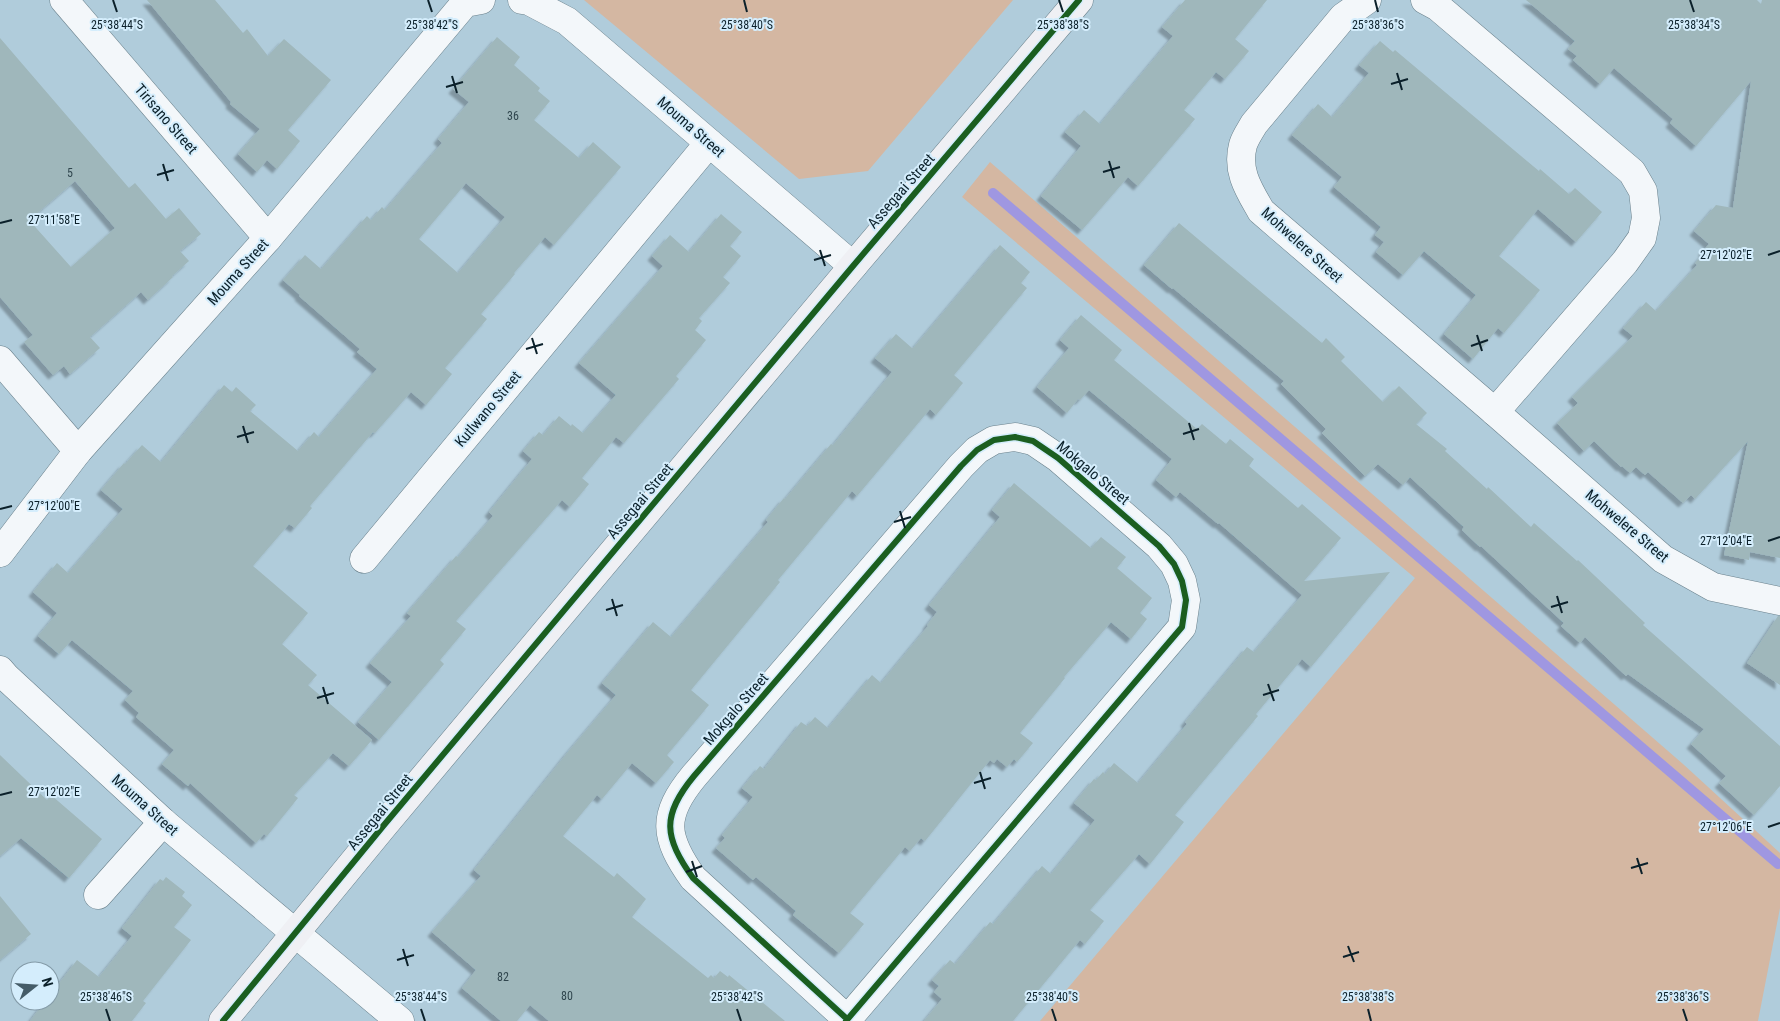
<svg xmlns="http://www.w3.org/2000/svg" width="1780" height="1021" font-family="'Roboto Condensed',sans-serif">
	<defs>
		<filter id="shadow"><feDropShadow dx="-4.5" dy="4.5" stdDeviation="1" flood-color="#0004"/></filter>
	</defs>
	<rect width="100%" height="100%" fill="#b0ccdb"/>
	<!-- green -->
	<g fill="#d4b7a2">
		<path d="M 584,0 L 1013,0 L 868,171 L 799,179 Z"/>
		<path d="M 990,162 L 1683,764 L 1780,853 L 1780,908 L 1758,1021 L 1040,1021 L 1415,578 L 962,197 Z"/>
	</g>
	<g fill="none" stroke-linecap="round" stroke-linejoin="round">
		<!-- stream -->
		<path stroke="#9f97e1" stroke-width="10" d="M 993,193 L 1778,864"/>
	</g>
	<!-- building -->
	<g fill="#9fb7bb" fill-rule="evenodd" filter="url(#shadow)">
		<path d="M 147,0 L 215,0 L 243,33 L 247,29 L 268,56 L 284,39 L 331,80 L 288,130 L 300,141 L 277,169 L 267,160 L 257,172 L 238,154 L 260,129 L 230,104 L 231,102 Z"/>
		<path d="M 1185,0 L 1267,0 L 1235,39 L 1249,51 L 1225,79 L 1216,72 L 1184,110 L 1195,119 L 1138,186 L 1128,177 L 1082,230 L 1041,196 L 1081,146 L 1065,132 L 1084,110 L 1100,124 L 1173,36 L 1162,27 Z"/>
		<path d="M 1526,0 L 1757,0 L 1761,4 L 1762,0 L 1780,0 L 1780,558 L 1750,552 L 1749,560 L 1724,555 L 1748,441 L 1695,499 L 1691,495 L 1683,503 L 1648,472 L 1645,475 L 1636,467 L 1630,473 L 1622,466 L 1621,467 L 1594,441 L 1584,451 L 1557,423 L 1578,403 L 1572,397 L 1633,336 L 1623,328 L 1646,302 L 1656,311 L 1697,265 L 1695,263 L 1704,253 L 1703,251 L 1709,244 L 1694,231 L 1716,205 L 1733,208 L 1751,81 L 1696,146 L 1670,123 L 1673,119 L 1614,68 L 1600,84 L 1573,60 L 1577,56 L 1568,49 L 1575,41 Z"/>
		<path d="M 497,37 L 520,57 L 514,65 L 540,88 L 538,91 L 550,101 L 534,120 L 579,158 L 593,142 L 621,167 L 554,245 L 545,237 L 514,273 L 515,274 L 481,314 L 487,319 L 445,368 L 452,374 L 426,405 L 411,392 L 375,433 L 373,432 L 310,506 L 312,508 L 295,528 L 289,524 L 253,566 L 308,613 L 282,644 L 317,675 L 308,685 L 372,740 L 349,766 L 333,753 L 294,795 L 298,798 L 267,836 L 264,834 L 256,843 L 190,783 L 188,786 L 162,764 L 174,750 L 136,717 L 139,713 L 125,700 L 133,691 L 72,640 L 59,654 L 38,636 L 57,613 L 33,592 L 57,563 L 68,573 L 123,509 L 101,490 L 124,463 L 125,464 L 142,445 L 161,462 L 224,385 L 232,392 L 236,387 L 256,405 L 250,411 L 298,451 L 314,432 L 319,437 L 377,369 L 357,352 L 360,349 L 299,296 L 300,295 L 283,280 L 305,255 L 321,269 L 367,216 L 371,220 L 382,207 L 385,210 L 442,143 L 438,139 L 469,102 L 453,89 ZM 466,183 L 505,217 L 458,273 L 419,239 Z"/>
		<path d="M 0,38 L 129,188 L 135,183 L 166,219 L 179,208 L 201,234 L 180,251 L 189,261 L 172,276 L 173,277 L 148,300 L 141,292 L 90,337 L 100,348 L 70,374 L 64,366 L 53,375 L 24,342 L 33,335 L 0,297 ZM 75,181 L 115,228 L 71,267 L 29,220 Z"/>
		<path d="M 1380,41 L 1393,52 L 1395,50 L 1539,171 L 1540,169 L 1569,194 L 1575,188 L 1602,212 L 1576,242 L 1538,209 L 1499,256 L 1540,290 L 1504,333 L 1498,328 L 1473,359 L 1444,334 L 1476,295 L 1424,251 L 1403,275 L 1376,252 L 1384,242 L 1375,235 L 1381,227 L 1334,187 L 1342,177 L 1292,135 L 1318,104 L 1332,117 L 1369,73 L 1359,65 Z"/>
		<path d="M 721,214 L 742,232 L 730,246 L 741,256 L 723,277 L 730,283 L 699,318 L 702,321 L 695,330 L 706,340 L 676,376 L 679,379 L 624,443 L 616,437 L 582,478 L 589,484 L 570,507 L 562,500 L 456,621 L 466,629 L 440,660 L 444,664 L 379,740 L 358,722 L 392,682 L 370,663 L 411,616 L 407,613 L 456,556 L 458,557 L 493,516 L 489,512 L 532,459 L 523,451 L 539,432 L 543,435 L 559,416 L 571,426 L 572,424 L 583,433 L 616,395 L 579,363 L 663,266 L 652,256 L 670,235 L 689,252 Z"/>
		<path d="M 1179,223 L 1322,343 L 1326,338 L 1345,357 L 1341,361 L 1383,402 L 1399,386 L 1427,413 L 1416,424 L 1447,449 L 1445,451 L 1487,489 L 1488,487 L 1531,527 L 1534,523 L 1577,561 L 1578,560 L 1645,623 L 1643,625 L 1780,746 L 1780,786 L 1754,815 L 1719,783 L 1726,776 L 1691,744 L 1704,729 L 1628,674 L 1626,676 L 1585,637 L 1580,643 L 1561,626 L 1564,623 L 1481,546 L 1480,547 L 1462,530 L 1464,527 L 1410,477 L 1403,485 L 1378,464 L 1365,476 L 1322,433 L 1326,429 L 1281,384 L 1284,381 L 1173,288 L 1172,289 L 1144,265 Z"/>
		<path d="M 1000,245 L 1030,272 L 1021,283 L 1027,288 L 954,375 L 963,383 L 936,415 L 930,409 L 857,496 L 852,491 L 778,580 L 780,582 L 691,690 L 709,705 L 667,755 L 674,762 L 656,783 L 632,763 L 602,799 L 597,795 L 563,836 L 614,877 L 617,873 L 646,899 L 632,917 L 708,978 L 711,975 L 714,978 L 720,971 L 728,977 L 729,975 L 785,1021 L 549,1021 L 530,1005 L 517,1021 L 501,1021 L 462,988 L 476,970 L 432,932 L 481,876 L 474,870 L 567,753 L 616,695 L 602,683 L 653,622 L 671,637 L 768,522 L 766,520 L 784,498 L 785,499 L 831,444 L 833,445 L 892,372 L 875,358 L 896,334 L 912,348 L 914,347 Z"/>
		<path d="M 1081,315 L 1122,350 L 1114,360 L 1197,429 L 1202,424 L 1226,444 L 1230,439 L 1254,459 L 1249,466 L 1298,508 L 1302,504 L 1341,538 L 1304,581 L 1390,572 L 1311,667 L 1302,659 L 1256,714 L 1258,716 L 1175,815 L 1184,822 L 1150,864 L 1139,854 L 1090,910 L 1104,921 L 1085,944 L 1080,940 L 1013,1021 L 924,1021 L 942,999 L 934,992 L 939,986 L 932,980 L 950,960 L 955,964 L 990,922 L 993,924 L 1042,866 L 1051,874 L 1095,820 L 1074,803 L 1094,779 L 1096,780 L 1103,772 L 1105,774 L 1114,763 L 1138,783 L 1187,724 L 1185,722 L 1247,647 L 1254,652 L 1302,595 L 1219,523 L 1218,524 L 1180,492 L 1176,497 L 1156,480 L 1172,459 L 1089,390 L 1080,400 L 1078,399 L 1067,413 L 1037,387 L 1069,348 L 1060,340 Z"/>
		<path d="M 1014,483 L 1091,548 L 1101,537 L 1126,557 L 1117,568 L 1152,598 L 1140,613 L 1147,619 L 1131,639 L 1111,622 L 1064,677 L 1065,678 L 1020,733 L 1033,743 L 1017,762 L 1014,759 L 1007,767 L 997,759 L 994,763 L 990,760 L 925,841 L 921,838 L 910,851 L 905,847 L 850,913 L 864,924 L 839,953 L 793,915 L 796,911 L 756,877 L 753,880 L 716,848 L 725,838 L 722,835 L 753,797 L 742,788 L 760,766 L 764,769 L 801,722 L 807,726 L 815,717 L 828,728 L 872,675 L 881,683 L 928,626 L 927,625 L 937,612 L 929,605 L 1000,517 L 992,510 Z"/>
		<path d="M 1778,616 L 1780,616 L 1780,685 L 1747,663 Z"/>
		<path d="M 0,755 L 47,800 L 51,795 L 102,839 L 69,878 L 21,838 L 0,856 Z"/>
		<path d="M 166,877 L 185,892 L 182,896 L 192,905 L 174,927 L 191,940 L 143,1001 L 146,1003 L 132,1021 L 30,1021 L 45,1001 L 50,1001 L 50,995 L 77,960 L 99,977 L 132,936 L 122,928 L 160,879 L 163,881 Z"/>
		<path d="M 0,896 L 31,934 L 0,960 Z"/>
	</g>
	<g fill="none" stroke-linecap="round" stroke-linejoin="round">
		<!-- street casing -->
		<g stroke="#6a818c" stroke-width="29">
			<g id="street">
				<path d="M 64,0 L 268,238"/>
				<path d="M 522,0 L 529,1 L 567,21 L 853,266"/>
				<path d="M 1367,0 L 1343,17 L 1254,124 C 1250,131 1245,138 1243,145 C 1236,171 1249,190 1261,211 L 1495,412 L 1663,559 L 1713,587 L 1780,601"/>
				<path d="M 1425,0 L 1438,7 L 1632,172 L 1643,191 L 1646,218 L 1642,238 L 1625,262 L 1495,412"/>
				<path d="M 0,360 L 78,451"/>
				<path d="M 0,553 L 78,451 L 268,238 L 465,3 L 481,0"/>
				<path d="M 364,559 L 709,143"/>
				<path d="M 0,670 L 6,677 L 163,822 L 400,1021"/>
				<path d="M 98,895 L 163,822"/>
				<path d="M 846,1021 L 1182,627 L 1186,600 L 1182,581 L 1174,564 L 1159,546 L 1058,458 L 1033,441 L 1015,437 L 994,440 L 977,450 L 961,466 L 694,776 C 661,816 664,837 693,878 L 847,1019"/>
			</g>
		</g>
		<!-- secondary casing -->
		<g stroke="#6a818c" stroke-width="29">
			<path id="secondary" d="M 223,1021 L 384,825 L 853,266 L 1079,0"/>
		</g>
		<!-- street -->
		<use href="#street" stroke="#f3f7fa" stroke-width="28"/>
		<!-- secondary -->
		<use href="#secondary" stroke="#eff0f4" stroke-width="28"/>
		<!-- cycleway casing -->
		<g stroke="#d4edfc" stroke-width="9">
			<g id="cycleway">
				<path d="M 223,1021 L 384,825 L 853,266 L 1079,0"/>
				<path d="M 846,1021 L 1182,627 L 1186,600 L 1182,581 L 1174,564 L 1159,546 L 1058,458 L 1033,441 L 1015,437 L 994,440 L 977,450 L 961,466 L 694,776 C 661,816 664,837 693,878 L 847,1019"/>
			</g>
		</g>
		<!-- cycleway -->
		<use href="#cycleway" stroke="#1b5e20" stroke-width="6"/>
	</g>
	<!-- ticks -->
	<path fill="none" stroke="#0b202a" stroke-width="2" d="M 113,0 L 117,12M 428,0 L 432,12M 744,0 L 747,12M 1059,0 L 1063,12M 1375,0 L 1378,12M 1690,0 L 1694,12M 1397,73 L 1402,90M 452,76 L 457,93M 1391,84 L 1408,79M 446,87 L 463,82M 1109,161 L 1114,178M 163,164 L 168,181M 1103,172 L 1120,167M 157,175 L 174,170M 0,223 L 12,220M 820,250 L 825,266M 1768,255 L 1780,251M 814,260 L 831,255M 1477,335 L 1482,351M 532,338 L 537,354M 1471,346 L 1488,340M 526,349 L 543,344M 1189,423 L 1194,440M 243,426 L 248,443M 1183,434 L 1199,429M 237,437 L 254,432M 0,509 L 12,506M 900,511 L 905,528M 894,522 L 911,517M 1768,541 L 1780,537M 1557,596 L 1562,613M 612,599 L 617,616M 1551,607 L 1568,602M 606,610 L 623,605M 1268,684 L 1274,701M 323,687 L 328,704M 1263,695 L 1279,690M 317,698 L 334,693M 980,772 L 985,789M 974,783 L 991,778M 0,795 L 12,792M 1768,827 L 1780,823M 1637,858 L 1642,874M 692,861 L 697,877M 1631,868 L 1648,863M 686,872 L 702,866M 1348,946 L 1354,962M 403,949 L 408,966M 1343,957 L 1359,952M 397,960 L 414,955M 106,1009 L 110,1021M 421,1009 L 425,1021M 737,1009 L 741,1021M 1052,1009 L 1056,1021M 1368,1009 L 1371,1021M 1683,1009 L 1687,1021"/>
	<g text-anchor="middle" stroke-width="4" stroke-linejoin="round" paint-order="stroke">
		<!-- number labels -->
		<g font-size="12" fill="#30464e">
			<text x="513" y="120">36</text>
			<text x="70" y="177">5</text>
			<text x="503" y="981">82</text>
			<text x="567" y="1000">80</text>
		</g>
		<!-- street labels -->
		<g font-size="15" fill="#0b202a" stroke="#d4edfc">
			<text transform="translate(166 119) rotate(49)" y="5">Tirisano Street</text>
			<text transform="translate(691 127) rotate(41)" y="5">Mouma Street</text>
			<text transform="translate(901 191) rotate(-49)" y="5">Assegaai Street</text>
			<text transform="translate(1302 245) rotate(42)" y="5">Mohwelere Street</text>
			<text transform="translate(238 272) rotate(-48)" y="5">Mouma Street</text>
			<text transform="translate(488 409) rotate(-50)" y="5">Kutlwano Street</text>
			<text transform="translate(1093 473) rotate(40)" y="5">Mokgalo Street</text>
			<text transform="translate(640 501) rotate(-50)" y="5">Assegaai Street</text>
			<text transform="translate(1627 526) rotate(40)" y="5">Mohwelere Street</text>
			<text transform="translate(736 709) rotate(-49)" y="5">Mokgalo Street</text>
			<text transform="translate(145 805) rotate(42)" y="5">Mouma Street</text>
			<text transform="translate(380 812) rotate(-51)" y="5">Assegaai Street</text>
		</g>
	</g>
	<g font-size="12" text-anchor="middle" fill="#0b202a" stroke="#d4edfc" stroke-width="4" stroke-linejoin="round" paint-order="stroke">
		<text x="117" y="29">25°38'44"S</text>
		<text x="432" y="29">25°38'42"S</text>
		<text x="747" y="29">25°38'40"S</text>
		<text x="1063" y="29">25°38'38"S</text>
		<text x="1378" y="29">25°38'36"S</text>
		<text x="1694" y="29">25°38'34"S</text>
		<text x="54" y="224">27°11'58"E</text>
		<text x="1726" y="259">27°12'02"E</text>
		<text x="54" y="510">27°12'00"E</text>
		<text x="1726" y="545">27°12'04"E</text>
		<text x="54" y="796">27°12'02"E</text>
		<text x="1726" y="831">27°12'06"E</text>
		<text x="106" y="1001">25°38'46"S</text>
		<text x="421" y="1001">25°38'44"S</text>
		<text x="737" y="1001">25°38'42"S</text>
		<text x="1052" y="1001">25°38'40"S</text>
		<text x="1368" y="1001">25°38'38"S</text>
		<text x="1683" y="1001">25°38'36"S</text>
	</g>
	<!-- north arrow -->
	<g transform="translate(35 986) rotate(73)"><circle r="24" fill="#d4edfc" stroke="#849ba8"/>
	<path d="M0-4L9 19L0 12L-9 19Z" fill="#455c68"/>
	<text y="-8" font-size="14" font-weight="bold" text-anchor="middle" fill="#0b202a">N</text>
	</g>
</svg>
